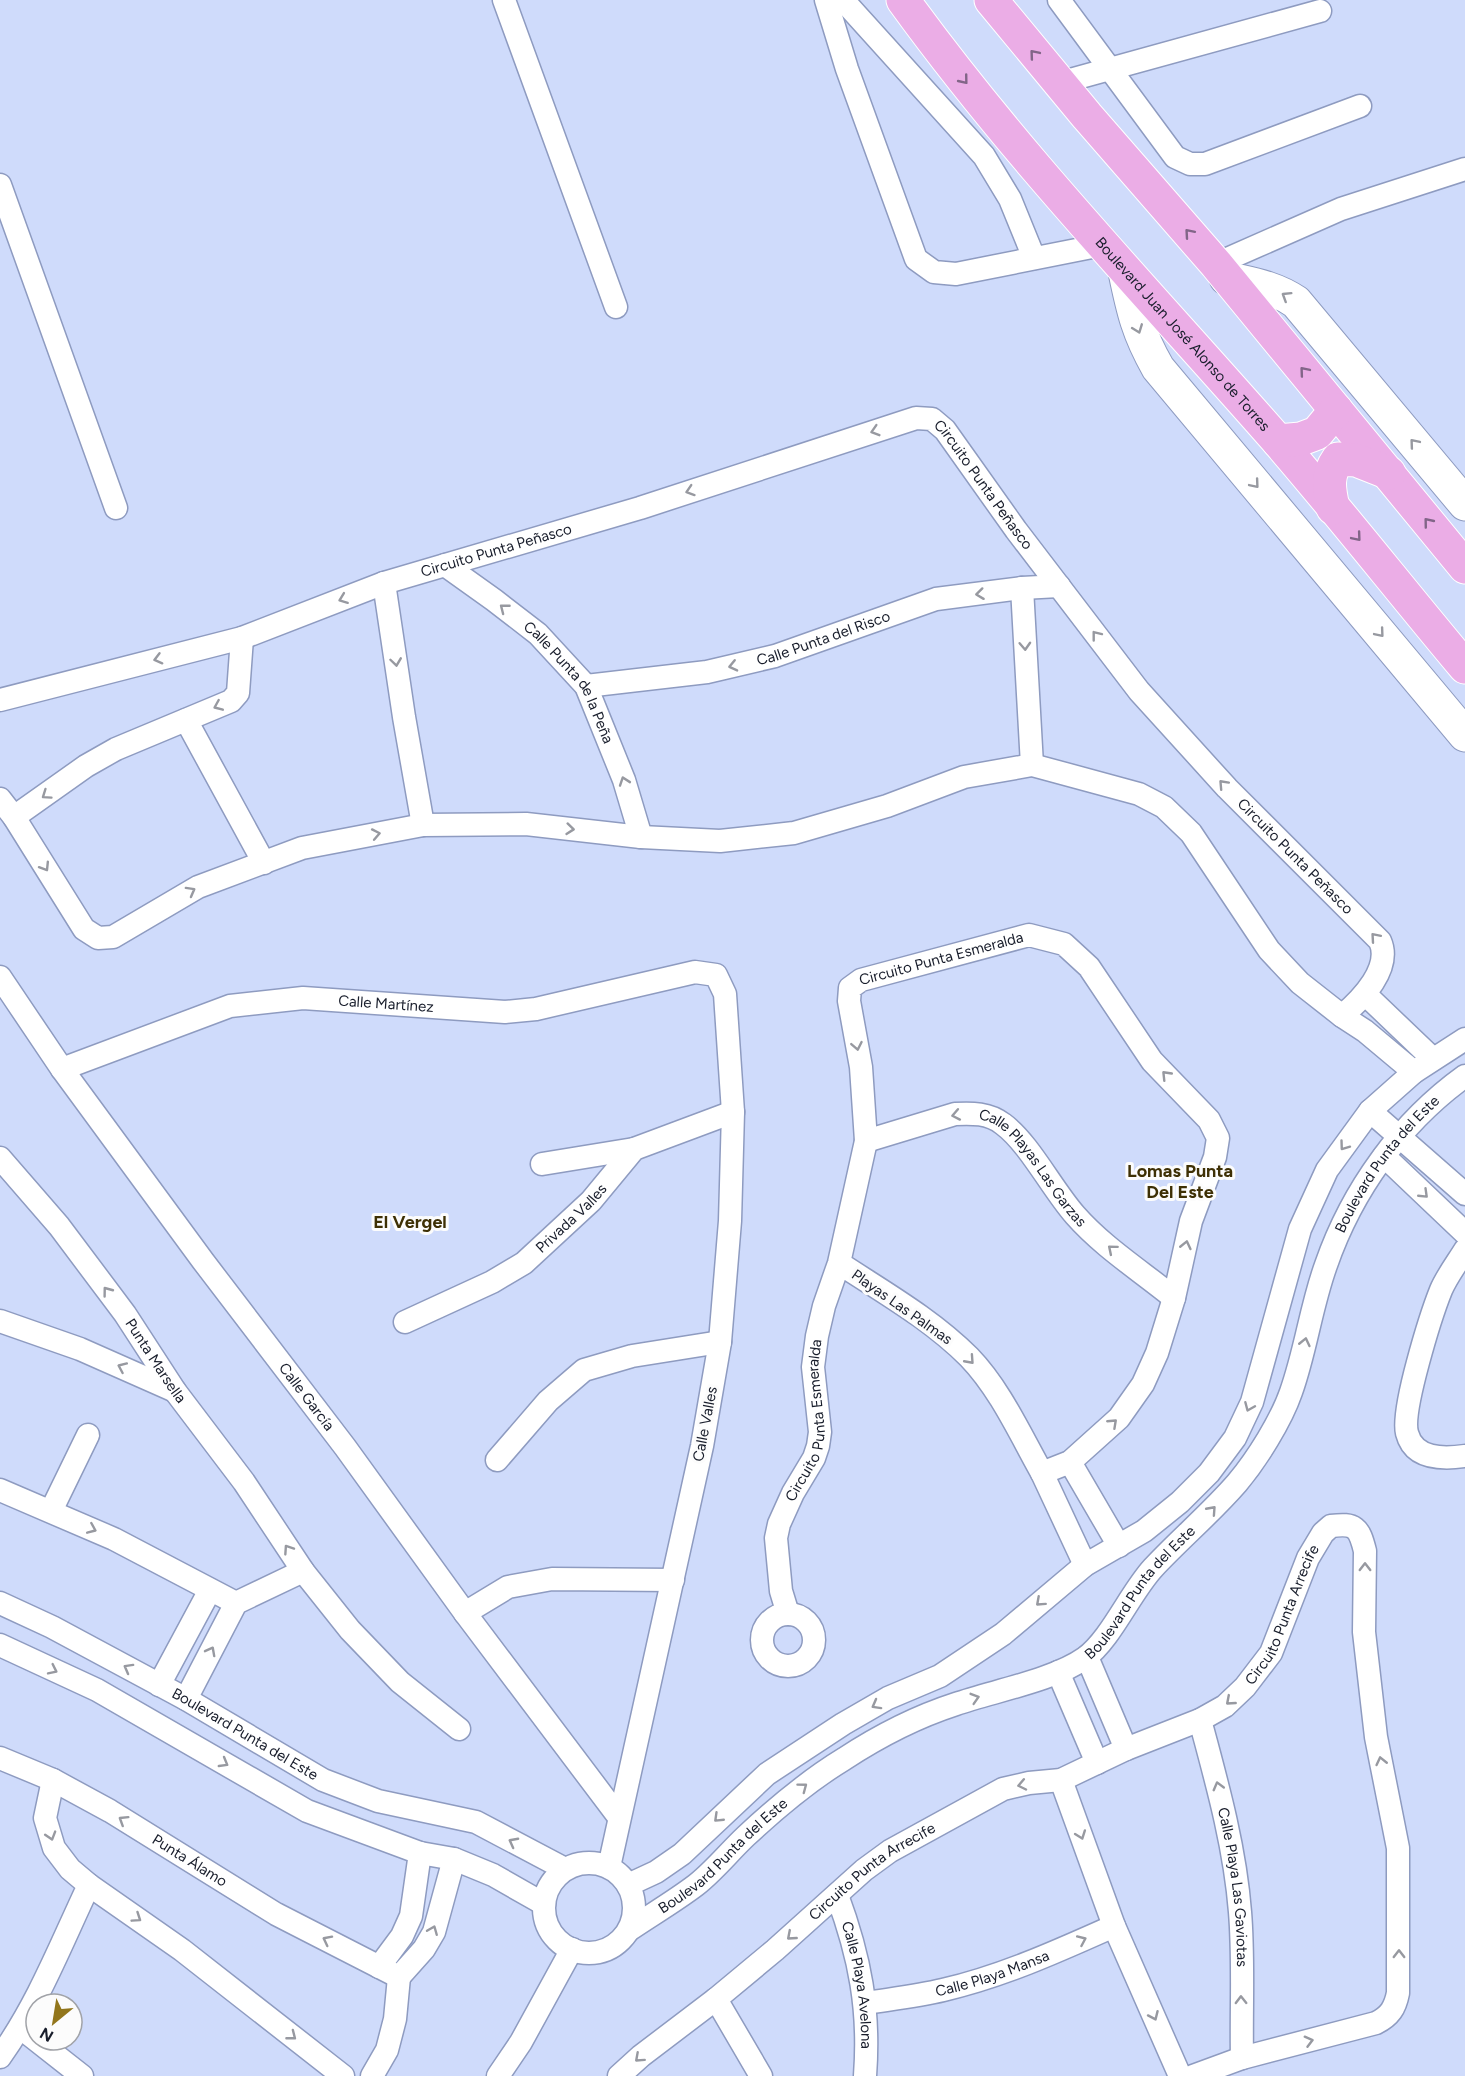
<svg xmlns="http://www.w3.org/2000/svg" width="1465" height="2076" font-family="Figtree,sans-serif">
	<rect width="100%" height="100%" fill="#cfdbfb"/>
	<g fill="none" stroke-linecap="round" stroke-linejoin="round">
		<!-- street casing -->
		<g stroke="#8e9bc0" stroke-width="25">
			<g id="street">
				<path d="M 504,0 L 616,307"/>
				<path d="M 826,0 L 847,69 L 916,259 L 934,272 L 956,274 L 1102,245"/>
				<path d="M 843,0 L 984,156 L 1010,199 L 1034,258"/>
				<path d="M 1059,0 L 1175,157 L 1190,164 L 1205,164 L 1360,106"/>
				<path d="M 1059,83 L 1320,11"/>
				<path d="M 0,185 L 116,508"/>
				<path d="M 1216,264 L 1341,209 L 1465,169"/>
				<path id="s1" d="M 445,565 L 494,600 L 538,634 L 586,686 L 624,780 L 641,837"/>
				<path d="M 384,583 L 404,717 L 423,825"/>
				<path d="M 1022,588 L 1032,765"/>
				<path id="s2" d="M 586,686 L 707,672 L 775,656 L 936,599 L 1022,588 L 1059,586"/>
				<path id="s3" d="M 0,700 L 242,638 L 384,583 L 640,508 L 916,418 L 932,419 L 945,430 L 1016,530 L 1139,691 L 1227,788 L 1380,941 C 1392,968 1362,999 1342,1016 L 1300,983 L 1269,950 L 1191,833 L 1164,807 L 1139,794 L 1032,765 L 964,777 L 887,806 L 794,833 L 720,841 L 641,837 L 526,824 L 423,825 L 302,848 L 198,887 L 113,937 L 98,938 L 84,929 L 14,817 L 0,799"/>
				<path d="M 186,720 L 264,863"/>
				<path d="M 14,817 L 86,766 L 116,749 L 231,701 L 238,693 L 242,638"/>
				<path id="s4" d="M 0,977 L 62,1069 L 203,1261 L 345,1447 L 465,1613 L 618,1816"/>
				<path d="M 1365,994 L 1433,1059"/>
				<path d="M 1342,1016 L 1365,1031 L 1414,1072"/>
				<path id="s5" d="M 62,1069 L 230,1006 L 303,998 L 505,1012 L 536,1009 L 695,972 L 716,975 L 725,994 L 733,1112 L 730,1221 L 720,1342 L 702,1446 L 609,1867"/>
				<path d="M 1370,1111 L 1465,1194"/>
				<path id="s6" d="M 866,1141 L 955,1114 C 972,1113 989,1113 1003,1124 C 1029,1143 1052,1189 1075,1215 C 1103,1247 1141,1271 1174,1298"/>
				<path d="M 1384,1156 L 1465,1233"/>
				<path id="s7" d="M 0,1158 L 59,1226 L 125,1314 L 175,1391 L 244,1482 L 303,1571 L 236,1603 L 186,1699"/>
				<path d="M 542,1164 L 634,1149"/>
				<path d="M 1465,1250 C 1457,1263 1447,1276 1441,1290 C 1431,1315 1401,1410 1407,1433 C 1414,1460 1444,1459 1465,1456"/>
				<path d="M 0,1321 L 80,1349 L 175,1391"/>
				<path id="s8" d="M 405,1322 L 492,1282 L 524,1263 L 591,1201 L 634,1149 L 733,1112"/>
				<path d="M 497,1460 L 548,1401 L 584,1370 L 632,1356 L 720,1342"/>
				<path d="M 1070,1462 L 1119,1546"/>
				<path d="M 1042,1473 L 1085,1565"/>
				<path d="M 0,1490 L 114,1539 L 236,1603"/>
				<path d="M 51,1511 L 88,1435"/>
				<path d="M 303,1571 L 350,1630 L 400,1682 L 459,1729"/>
				<path id="s9" d="M 0,1603 L 52,1627 L 186,1699 L 323,1780 L 378,1801 L 476,1822 L 565,1869"/>
				<path d="M 465,1613 L 508,1587 L 552,1579 L 673,1580"/>
				<path id="s10" d="M 788,1614 L 781,1591 L 776,1538 L 779,1524 L 793,1493 L 814,1458 L 818,1446 L 820,1432 L 813,1367 L 817,1336 L 824,1306 L 839,1263 L 866,1141 L 861,1067 L 849,1001 L 850,988 L 861,980 L 1029,935 L 1064,944 L 1089,967 L 1152,1061 L 1209,1120 L 1218,1138 L 1215,1157 L 1191,1221 L 1174,1298 L 1157,1353 L 1143,1384 L 1119,1418 L 1070,1462 L 1042,1473 C 1020,1434 1000,1389 969,1357 C 931,1319 883,1292 839,1263"/>
				<circle cx="788" cy="1640" r="26"/>
				<path d="M 0,1645 L 97,1690 L 307,1811 L 420,1853 L 454,1859 L 493,1875 L 544,1904"/>
				<path d="M 1087,1657 L 1126,1749"/>
				<path d="M 1058,1672 L 1097,1763"/>
				<path d="M 159,1685 L 210,1590"/>
				<path id="s11" d="M 1200,1720 C 1217,1783 1235,1847 1240,1912 C 1244,1960 1241,2010 1242,2058"/>
				<path id="s12" d="M 0,1758 L 53,1780 L 110,1811 L 276,1914 L 399,1977"/>
				<path d="M 1061,1780 L 1114,1926 L 1180,2076"/>
				<circle cx="589" cy="1908" r="45"/>
				<path d="M 89,1885 L 182,1950 L 343,2076"/>
				<path d="M 628,1885 L 656,1872 L 682,1854 L 767,1774 L 843,1724 L 888,1698 L 940,1676 L 1003,1634 L 1085,1565 L 1144,1531 L 1180,1502 L 1209,1473 L 1235,1438 L 1252,1402 L 1300,1229 L 1327,1170 L 1370,1111 L 1414,1072 L 1465,1039"/>
				<path id="s13" d="M 837,1895 C 860,1957 870,2010 865,2076"/>
				<path id="s14" d="M 629,1930 C 651,1915 675,1901 696,1885 C 714,1871 729,1852 746,1836 C 776,1808 808,1781 844,1759 C 879,1736 916,1717 956,1704 C 994,1691 1054,1680 1085,1658 C 1111,1639 1130,1593 1153,1568 C 1180,1539 1211,1513 1237,1483 C 1257,1459 1281,1421 1291,1392 C 1306,1350 1311,1306 1326,1265 C 1352,1190 1401,1122 1465,1076"/>
				<path d="M 379,1967 L 402,1936 L 411,1916 L 420,1853"/>
				<path d="M 399,1977 L 424,1949 L 434,1932 L 454,1859"/>
				<path d="M 716,1999 L 761,2076"/>
				<path id="s15" d="M 866,2003 C 891,1999 918,1996 943,1990 C 1003,1976 1058,1951 1114,1926"/>
				<path d="M 21,2028 L 82,2076"/>
				<path d="M 0,2057 C 38,2004 61,1944 89,1885 L 70,1869 L 54,1848 L 45,1818 L 53,1780"/>
				<path d="M 372,2076 L 387,2050 L 395,2019 L 399,1977"/>
				<path d="M 498,2076 L 521,2042 L 572,1949"/>
				<path id="s16" d="M 619,2076 L 641,2056 L 716,1999 L 775,1950 L 864,1870 L 890,1851 L 1003,1789 L 1029,1783 L 1061,1780 L 1126,1749 L 1200,1720 L 1225,1706 L 1245,1687 L 1271,1653 L 1308,1558 L 1323,1533 L 1331,1526 C 1355,1523 1359,1527 1365,1551 L 1364,1632 L 1376,1737 L 1398,1848 L 1398,1993 C 1395,2008 1390,2016 1376,2023 L 1242,2058 L 1193,2076"/>
			</g>
		</g>
		<!-- secondary casing -->
		<g stroke="#8e9bc0" stroke-width="35">
			<g id="secondary">
				<path d="M 1125,272 C 1133,311 1138,333 1158,368 L 1465,735"/>
				<path d="M 1226,278 C 1251,284 1274,287 1296,302 L 1465,504"/>
			</g>
		</g>
		<!-- primary casing -->
		<g stroke="#fff" stroke-width="35">
			<g id="primary">
				<path id="s17" d="M 903,0 C 1016,156 1150,295 1277,440 C 1341,514 1402,592 1465,667"/>
				<path d="M 991,0 L 1087,116 L 1216,264 L 1465,567"/>
				<path d="M 1278,441 L 1301,439 L 1317,433 L 1336,410"/>
				<path d="M 1333,508 C 1329,489 1326,476 1338,459 L 1356,460 L 1389,473"/>
			</g>
		</g>
		<!-- street -->
		<use href="#street" stroke="#fff" stroke-width="22"/>
		<!-- secondary -->
		<use href="#secondary" stroke="#fff" stroke-width="33"/>
		<!-- primary -->
		<use href="#primary" stroke="#ebade6" stroke-width="33"/>
	</g>
	<!-- one-way arrows -->
	<defs><path id="oneway-chevron" d="M-2-3.5L2.5 0L-2 3.5" fill="none" stroke-width="1.6" stroke-linecap="round" stroke-linejoin="round" transform="scale(1.5)"/></defs>
	<g stroke="#826588">
		<use href="#oneway-chevron" transform="translate(1034 54) rotate(-130)"/>
		<use href="#oneway-chevron" transform="translate(964 80) rotate(51)"/>
		<use href="#oneway-chevron" transform="translate(1189 233) rotate(-131)"/>
		<use href="#oneway-chevron" transform="translate(1304 371) rotate(-130)"/>
		<use href="#oneway-chevron" transform="translate(1428 522) rotate(-129)"/>
		<use href="#oneway-chevron" transform="translate(1357 537) rotate(50)"/>
	</g>
	<g stroke="#9799a0">
		<use href="#oneway-chevron" transform="translate(1286 296) rotate(-148)"/>
		<use href="#oneway-chevron" transform="translate(1138 329) rotate(69)"/>
		<use href="#oneway-chevron" transform="translate(875 431) rotate(163)"/>
		<use href="#oneway-chevron" transform="translate(1414 443) rotate(-130)"/>
		<use href="#oneway-chevron" transform="translate(1255 484) rotate(50)"/>
		<use href="#oneway-chevron" transform="translate(690 491) rotate(162)"/>
		<use href="#oneway-chevron" transform="translate(980 594) rotate(173)"/>
		<use href="#oneway-chevron" transform="translate(343 599) rotate(159)"/>
		<use href="#oneway-chevron" transform="translate(504 608) rotate(-142)"/>
		<use href="#oneway-chevron" transform="translate(1380 633) rotate(50)"/>
		<use href="#oneway-chevron" transform="translate(1096 635) rotate(-128)"/>
		<use href="#oneway-chevron" transform="translate(1025 646) rotate(87)"/>
		<use href="#oneway-chevron" transform="translate(158 659) rotate(165)"/>
		<use href="#oneway-chevron" transform="translate(396 662) rotate(82)"/>
		<use href="#oneway-chevron" transform="translate(733 666) rotate(167)"/>
		<use href="#oneway-chevron" transform="translate(218 706) rotate(157)"/>
		<use href="#oneway-chevron" transform="translate(624 781) rotate(-109)"/>
		<use href="#oneway-chevron" transform="translate(1223 784) rotate(-133)"/>
		<use href="#oneway-chevron" transform="translate(46 795) rotate(145)"/>
		<use href="#oneway-chevron" transform="translate(570 829) rotate(6)"/>
		<use href="#oneway-chevron" transform="translate(376 834) rotate(-11)"/>
		<use href="#oneway-chevron" transform="translate(45 867) rotate(58)"/>
		<use href="#oneway-chevron" transform="translate(191 891) rotate(-29)"/>
		<use href="#oneway-chevron" transform="translate(1375 937) rotate(-131)"/>
		<use href="#oneway-chevron" transform="translate(857 1046) rotate(79)"/>
		<use href="#oneway-chevron" transform="translate(1166 1075) rotate(-134)"/>
		<use href="#oneway-chevron" transform="translate(956 1115) rotate(169)"/>
		<use href="#oneway-chevron" transform="translate(1344 1146) rotate(126)"/>
		<use href="#oneway-chevron" transform="translate(1424 1194) rotate(44)"/>
		<use href="#oneway-chevron" transform="translate(1186 1245) rotate(-77)"/>
		<use href="#oneway-chevron" transform="translate(1112 1249) rotate(-140)"/>
		<use href="#oneway-chevron" transform="translate(107 1291) rotate(-127)"/>
		<use href="#oneway-chevron" transform="translate(1305 1342) rotate(-77)"/>
		<use href="#oneway-chevron" transform="translate(970 1360) rotate(48)"/>
		<use href="#oneway-chevron" transform="translate(122 1367) rotate(-156)"/>
		<use href="#oneway-chevron" transform="translate(1249 1407) rotate(113)"/>
		<use href="#oneway-chevron" transform="translate(1113 1423) rotate(-43)"/>
		<use href="#oneway-chevron" transform="translate(1212 1510) rotate(-48)"/>
		<use href="#oneway-chevron" transform="translate(92 1529) rotate(23)"/>
		<use href="#oneway-chevron" transform="translate(288 1549) rotate(-124)"/>
		<use href="#oneway-chevron" transform="translate(1365 1567) rotate(-90)"/>
		<use href="#oneway-chevron" transform="translate(1040 1602) rotate(138)"/>
		<use href="#oneway-chevron" transform="translate(211 1651) rotate(-62)"/>
		<use href="#oneway-chevron" transform="translate(128 1668) rotate(-151)"/>
		<use href="#oneway-chevron" transform="translate(53 1670) rotate(26)"/>
		<use href="#oneway-chevron" transform="translate(975 1698) rotate(-17)"/>
		<use href="#oneway-chevron" transform="translate(1230 1701) rotate(139)"/>
		<use href="#oneway-chevron" transform="translate(876 1705) rotate(151)"/>
		<use href="#oneway-chevron" transform="translate(1381 1761) rotate(-103)"/>
		<use href="#oneway-chevron" transform="translate(224 1763) rotate(30)"/>
		<use href="#oneway-chevron" transform="translate(1022 1785) rotate(168)"/>
		<use href="#oneway-chevron" transform="translate(1218 1786) rotate(-105)"/>
		<use href="#oneway-chevron" transform="translate(803 1787) rotate(-37)"/>
		<use href="#oneway-chevron" transform="translate(718 1818) rotate(136)"/>
		<use href="#oneway-chevron" transform="translate(123 1820) rotate(-148)"/>
		<use href="#oneway-chevron" transform="translate(1081 1835) rotate(70)"/>
		<use href="#oneway-chevron" transform="translate(51 1836) rotate(73)"/>
		<use href="#oneway-chevron" transform="translate(513 1842) rotate(-152)"/>
		<use href="#oneway-chevron" transform="translate(137 1918) rotate(34)"/>
		<use href="#oneway-chevron" transform="translate(433 1930) rotate(-68)"/>
		<use href="#oneway-chevron" transform="translate(791 1936) rotate(139)"/>
		<use href="#oneway-chevron" transform="translate(327 1940) rotate(-153)"/>
		<use href="#oneway-chevron" transform="translate(1082 1940) rotate(-24)"/>
		<use href="#oneway-chevron" transform="translate(1399 1954) rotate(-90)"/>
		<use href="#oneway-chevron" transform="translate(1241 2000) rotate(-91)"/>
		<use href="#oneway-chevron" transform="translate(1154 2016) rotate(66)"/>
		<use href="#oneway-chevron" transform="translate(292 2036) rotate(38)"/>
		<use href="#oneway-chevron" transform="translate(1309 2041) rotate(-15)"/>
		<use href="#oneway-chevron" transform="translate(639 2058) rotate(138)"/>
	</g>
	<g text-anchor="middle" stroke-width="6" stroke-linejoin="round" paint-order="stroke">
		<!-- street labels -->
		<g font-size="15" fill="#181d2b" stroke="#fcfcfc">
			<text dy="5" stroke="none"><textPath href="#s17" startOffset="436">Boulevard Juan José Alonso de Torres</textPath></text>
			<text dy="5" stroke="none"><textPath href="#s3" startOffset="1059">Circuito Punta Peñasco</textPath></text>
			<text dy="5" stroke="none"><textPath href="#s3" startOffset="519">Circuito Punta Peñasco</textPath></text>
			<text dy="5" stroke="none"><textPath href="#s2" startOffset="243">Calle Punta del Risco</textPath></text>
			<text dy="5" stroke="none"><textPath href="#s1" startOffset="174">Calle Punta de la Peña</textPath></text>
			<text dy="5" stroke="none"><textPath href="#s3" startOffset="1545">Circuito Punta Peñasco</textPath></text>
			<text dy="5" stroke="none"><textPath href="#s10" startOffset="742">Circuito Punta Esmeralda</textPath></text>
			<text dy="5" stroke="none"><textPath href="#s5" startOffset="336">Calle Martínez</textPath></text>
			<text dy="5" stroke="none"><textPath href="#s14" startOffset="1128">Boulevard Punta del Este</textPath></text>
			<text dy="5" stroke="none"><textPath href="#s6" startOffset="195">Calle Playas Las Garzas</textPath></text>
			<text dy="5" stroke="none"><textPath href="#s8" startOffset="198">Privada Valles</textPath></text>
			<text transform="translate(902 1307) rotate(35)" y="5">Playas Las Palmas</text>
			<text dy="5" stroke="none"><textPath href="#s7" startOffset="256">Punta Marsella</textPath></text>
			<text dy="5" stroke="none"><textPath href="#s4" startOffset="520">Calle García</textPath></text>
			<text dy="5" stroke="none"><textPath href="#s10" startOffset="202">Circuito Punta Esmeralda</textPath></text>
			<text transform="translate(705 1424) rotate(-79)" y="5">Calle Valles</text>
			<text dy="5" stroke="none"><textPath href="#s14" startOffset="624">Boulevard Punta del Este</textPath></text>
			<text dy="5" stroke="none"><textPath href="#s16" startOffset="830">Circuito Punta Arrecife</textPath></text>
			<text dy="5" stroke="none"><textPath href="#s9" startOffset="278">Boulevard Punta del Este</textPath></text>
			<text dy="5" stroke="none"><textPath href="#s14" startOffset="120">Boulevard Punta del Este</textPath></text>
			<text dy="5" stroke="none"><textPath href="#s12" startOffset="216">Punta Álamo</textPath></text>
			<text dy="5" stroke="none"><textPath href="#s16" startOffset="326">Circuito Punta Arrecife</textPath></text>
			<text dy="5" stroke="none"><textPath href="#s11" startOffset="171">Calle Playa Las Gaviotas</textPath></text>
			<text dy="5" stroke="none"><textPath href="#s15" startOffset="130">Calle Playa Mansa</textPath></text>
			<text dy="5" stroke="none"><textPath href="#s13" startOffset="93">Calle Playa Avelona</textPath></text>
		</g>
		<!-- quarter labels -->
		<g font-size="18" font-weight="bold" fill="#3e3005" stroke="#fcfcfc">
			<text x="1180" y="1177">Lomas Punta<tspan x="1180" dy="21">Del Este</tspan></text>
			<text x="410" y="1228">El Vergel</text>
		</g>
	</g>
	<!-- north arrow -->
	<g transform="translate(54 2022) rotate(210)"><circle r="28" fill="#fcfcfc" stroke="#a1a3a8" stroke-width="1.5"/>
	<path d="M0-4.5L10 22L0 15L-10 22Z" fill="#92761c"/>
	<text y="-9" font-size="16" font-weight="bold" text-anchor="middle" fill="#181d2b">N</text>
	</g>
</svg>
